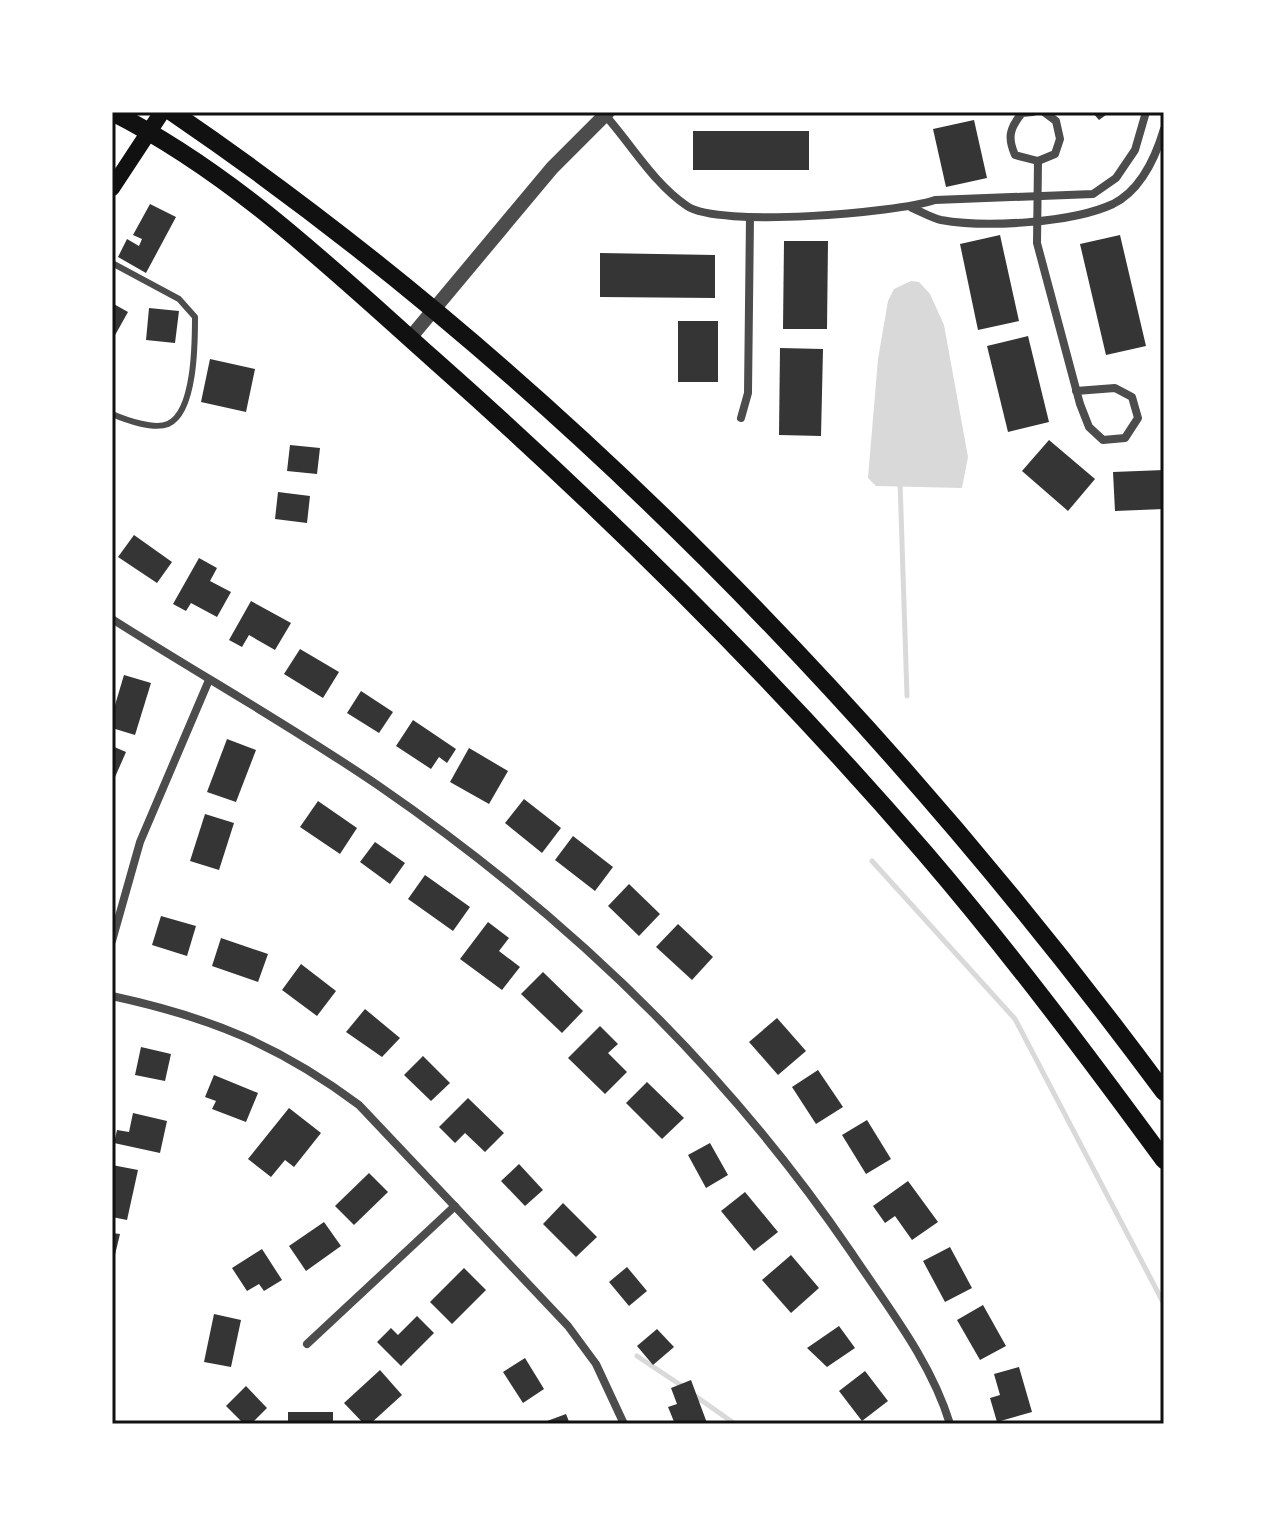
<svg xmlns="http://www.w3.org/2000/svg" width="1276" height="1536" font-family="'Archivo Narrow',sans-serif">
	<rect width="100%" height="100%" fill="#fff"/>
	<!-- water -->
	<path fill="#d9d9d9" d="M 911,281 L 919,282 L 930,294 L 944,325 L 968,457 L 962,488 L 876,486 L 868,478 L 878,359 L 888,301 L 894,289 Z"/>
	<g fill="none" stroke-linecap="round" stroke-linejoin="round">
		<!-- stream -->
		<g stroke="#d9d9d9" stroke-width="5">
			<path d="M 900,481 L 907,696"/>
			<path d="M 872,861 L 1015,1019 L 1164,1304"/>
			<path d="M 637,1356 L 682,1386"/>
			<path d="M 694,1395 L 735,1424"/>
		</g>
	</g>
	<!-- building -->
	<g fill="#353535">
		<path d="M 1092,112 L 1110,112 L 1099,120 Z"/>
		<path d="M 974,120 L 987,178 L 946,187 L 933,129 Z"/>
		<rect x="693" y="131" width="116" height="39"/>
		<path d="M 150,204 L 176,217 L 146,273 L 118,257 L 127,239 L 139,246 L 142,239 L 133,235 Z"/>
		<path d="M 1000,235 L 1019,321 L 978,330 L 960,244 Z"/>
		<path d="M 1120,235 L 1146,346 L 1106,355 L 1080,244 Z"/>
		<path d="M 784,241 L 828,241 L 827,329 L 783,329 Z"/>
		<path d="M 600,253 L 715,255 L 715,298 L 600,297 Z"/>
		<path d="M 112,303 L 128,312 L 114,337 L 112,336 Z"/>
		<path d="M 149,308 L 179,311 L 175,343 L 146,340 Z"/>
		<rect x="678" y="321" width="40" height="61"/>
		<path d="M 1028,336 L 1049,422 L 1008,432 L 987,346 Z"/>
		<path d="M 780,348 L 823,349 L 821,436 L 779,435 Z"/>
		<path d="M 210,359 L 255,369 L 246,412 L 201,402 Z"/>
		<path d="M 1049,440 L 1095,479 L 1068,511 L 1022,471 Z"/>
		<path d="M 290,445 L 320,448 L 317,474 L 287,471 Z"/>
		<path d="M 1164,470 L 1164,509 L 1115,511 L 1113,472 Z"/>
		<path d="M 278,492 L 310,496 L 307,523 L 275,519 Z"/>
		<path d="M 134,535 L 172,562 L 157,583 L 118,557 Z"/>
		<path d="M 199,558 L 217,568 L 210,581 L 231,592 L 217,617 L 191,603 L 186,611 L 173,604 Z"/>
		<path d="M 251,601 L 291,623 L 275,650 L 249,635 L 242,647 L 229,640 Z"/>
		<path d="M 300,649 L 339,672 L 323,698 L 284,674 Z"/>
		<path d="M 124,675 L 151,683 L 135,735 L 112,728 L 112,715 Z"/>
		<path d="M 361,691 L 393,712 L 379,733 L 347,713 Z"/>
		<path d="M 413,720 L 456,749 L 447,763 L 439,757 L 431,769 L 396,746 Z"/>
		<path d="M 227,739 L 256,750 L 236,802 L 207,792 Z"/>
		<path d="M 112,746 L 126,752 L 112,784 Z"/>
		<path d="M 469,748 L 508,771 L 489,804 L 450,782 Z"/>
		<path d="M 524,799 L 561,828 L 542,853 L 505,823 Z"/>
		<path d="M 318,801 L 357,828 L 340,854 L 300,827 Z"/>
		<path d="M 205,814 L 234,823 L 219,870 L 190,861 Z"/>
		<path d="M 573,836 L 613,867 L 595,891 L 555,860 Z"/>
		<path d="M 375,842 L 405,863 L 390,884 L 360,862 Z"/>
		<path d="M 425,875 L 470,907 L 453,931 L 408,899 Z"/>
		<path d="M 629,884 L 660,914 L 639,936 L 608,906 Z"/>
		<path d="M 161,916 L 196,926 L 187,956 L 152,945 Z"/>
		<path d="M 488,922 L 509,938 L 499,951 L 520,967 L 502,990 L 460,959 Z"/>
		<path d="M 678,924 L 713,957 L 692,980 L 656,947 Z"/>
		<path d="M 221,938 L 268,954 L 258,982 L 212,966 Z"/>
		<path d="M 301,964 L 336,991 L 317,1016 L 282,990 Z"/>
		<path d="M 543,972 L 583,1011 L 562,1033 L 521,994 Z"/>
		<path d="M 365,1009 L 400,1038 L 382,1057 L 346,1032 Z"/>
		<path d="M 777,1018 L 806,1051 L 778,1075 L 749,1042 Z"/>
		<path d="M 600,1026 L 618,1044 L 608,1053 L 627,1072 L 605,1094 L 568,1058 Z"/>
		<path d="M 141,1047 L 171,1054 L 165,1081 L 135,1075 Z"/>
		<path d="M 423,1056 L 450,1083 L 431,1101 L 404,1075 Z"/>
		<path d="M 818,1070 L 843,1107 L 816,1124 L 792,1087 Z"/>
		<path d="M 214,1075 L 258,1093 L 246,1122 L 212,1109 L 216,1101 L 205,1097 Z"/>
		<path d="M 647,1082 L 684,1118 L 662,1139 L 626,1103 Z"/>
		<path d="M 468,1098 L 504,1133 L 485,1152 L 465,1133 L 455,1143 L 439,1127 Z"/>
		<path d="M 289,1108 L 321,1133 L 294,1167 L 285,1160 L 271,1177 L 248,1159 Z"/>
		<path d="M 133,1113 L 167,1121 L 160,1153 L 114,1143 L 117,1130 L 129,1132 Z"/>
		<path d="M 867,1120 L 891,1159 L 866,1174 L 842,1135 Z"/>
		<path d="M 710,1143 L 728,1175 L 706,1188 L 688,1155 Z"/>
		<path d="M 519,1164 L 543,1190 L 525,1206 L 501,1181 Z"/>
		<path d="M 112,1165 L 138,1170 L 127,1220 L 112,1217 Z"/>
		<path d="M 369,1173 L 388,1192 L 354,1225 L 335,1206 Z"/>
		<path d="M 908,1181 L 938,1222 L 912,1240 L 895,1216 L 885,1223 L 873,1206 Z"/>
		<path d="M 745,1192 L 778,1232 L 754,1251 L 721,1211 Z"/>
		<path d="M 563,1203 L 597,1237 L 576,1257 L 543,1224 Z"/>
		<path d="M 324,1222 L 341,1246 L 306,1271 L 289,1246 Z"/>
		<path d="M 112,1233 L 120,1234 L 113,1263 L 112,1263 Z"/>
		<path d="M 950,1247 L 972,1288 L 945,1302 L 923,1261 Z"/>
		<path d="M 262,1249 L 282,1280 L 264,1291 L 259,1284 L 247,1291 L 232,1268 Z"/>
		<path d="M 791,1255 L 819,1288 L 791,1313 L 762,1280 Z"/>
		<path d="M 627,1267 L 647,1291 L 629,1306 L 609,1282 Z"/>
		<path d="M 464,1268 L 486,1290 L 452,1324 L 430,1302 Z"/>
		<path d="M 983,1305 L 1006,1346 L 980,1360 L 957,1320 Z"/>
		<path d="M 214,1314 L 241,1320 L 231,1367 L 204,1362 Z"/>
		<path d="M 417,1316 L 434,1333 L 401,1366 L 377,1342 L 391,1328 L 398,1335 Z"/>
		<path d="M 839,1326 L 855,1348 L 827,1367 L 807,1348 Z"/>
		<path d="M 657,1329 L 674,1347 L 653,1365 L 637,1346 Z"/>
		<path d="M 525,1358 L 544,1389 L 523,1403 L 503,1372 Z"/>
		<path d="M 1019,1367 L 1032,1412 L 997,1422 L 990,1398 L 1000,1395 L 994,1374 Z"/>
		<path d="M 380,1370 L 402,1395 L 370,1424 L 364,1424 L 344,1403 Z"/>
		<path d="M 865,1371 L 888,1401 L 862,1421 L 839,1391 Z"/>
		<path d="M 691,1380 L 707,1423 L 675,1424 L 668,1407 L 677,1404 L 671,1388 Z"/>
		<path d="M 246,1386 L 267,1408 L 251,1424 L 244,1424 L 226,1406 Z"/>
		<rect x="288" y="1412" width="45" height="12"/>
		<path d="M 566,1414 L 570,1424 L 539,1424 Z"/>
	</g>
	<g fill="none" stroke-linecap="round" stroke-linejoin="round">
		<!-- service -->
		<path stroke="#4c4c4c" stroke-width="6" d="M 112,263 L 179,299 L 195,317 C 195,343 195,412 168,424 C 154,430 126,420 112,414"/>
		<!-- minor -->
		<g stroke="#4c4c4c" stroke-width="8">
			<path d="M 1033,112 L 1022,113 C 1010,128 1007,137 1015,155 L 1038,161 L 1055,154 L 1060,139 L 1056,121 L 1044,112"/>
			<path d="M 605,115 C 631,144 654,184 687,206 C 719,228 896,213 935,200 L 1093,194 L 1116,178 L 1135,150 L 1146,112"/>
			<path d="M 1038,161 L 1037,243 L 1080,404 L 1089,427 L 1103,440 L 1125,438 L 1138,418 L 1132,397 L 1115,388 L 1076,391"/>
			<path d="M 912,208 C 922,212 932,218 941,220 C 986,228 1072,223 1113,204 C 1141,190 1156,156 1164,129"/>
			<path d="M 741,418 L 748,393 L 750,217"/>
			<path d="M 112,619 C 200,675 293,727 379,786 C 562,912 725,1067 851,1252 C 887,1306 931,1361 950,1424"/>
			<path d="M 112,941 L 140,842 L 209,680"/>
			<path d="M 112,996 C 209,1017 279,1045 359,1105 L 568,1326 L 596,1364 L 624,1424"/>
			<path d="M 307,1344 L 455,1206"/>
		</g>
		<!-- tertiary -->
		<path stroke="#4c4c4c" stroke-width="14" d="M 410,338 L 552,168 L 608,112"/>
		<!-- secondary -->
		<path stroke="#111" stroke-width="16" d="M 112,188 L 162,112"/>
		<!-- primary -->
		<g stroke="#111" stroke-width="18">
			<path d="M 112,112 C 233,173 332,269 432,358 C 607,513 772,676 924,852 C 1009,951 1087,1055 1164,1160"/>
			<path d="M 172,112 C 552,371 891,723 1164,1092"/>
		</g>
	</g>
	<!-- border -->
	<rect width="1276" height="1536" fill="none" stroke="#ffffff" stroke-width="228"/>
	<rect x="114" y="114" width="1048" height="1308" fill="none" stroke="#111" stroke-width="3"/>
</svg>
